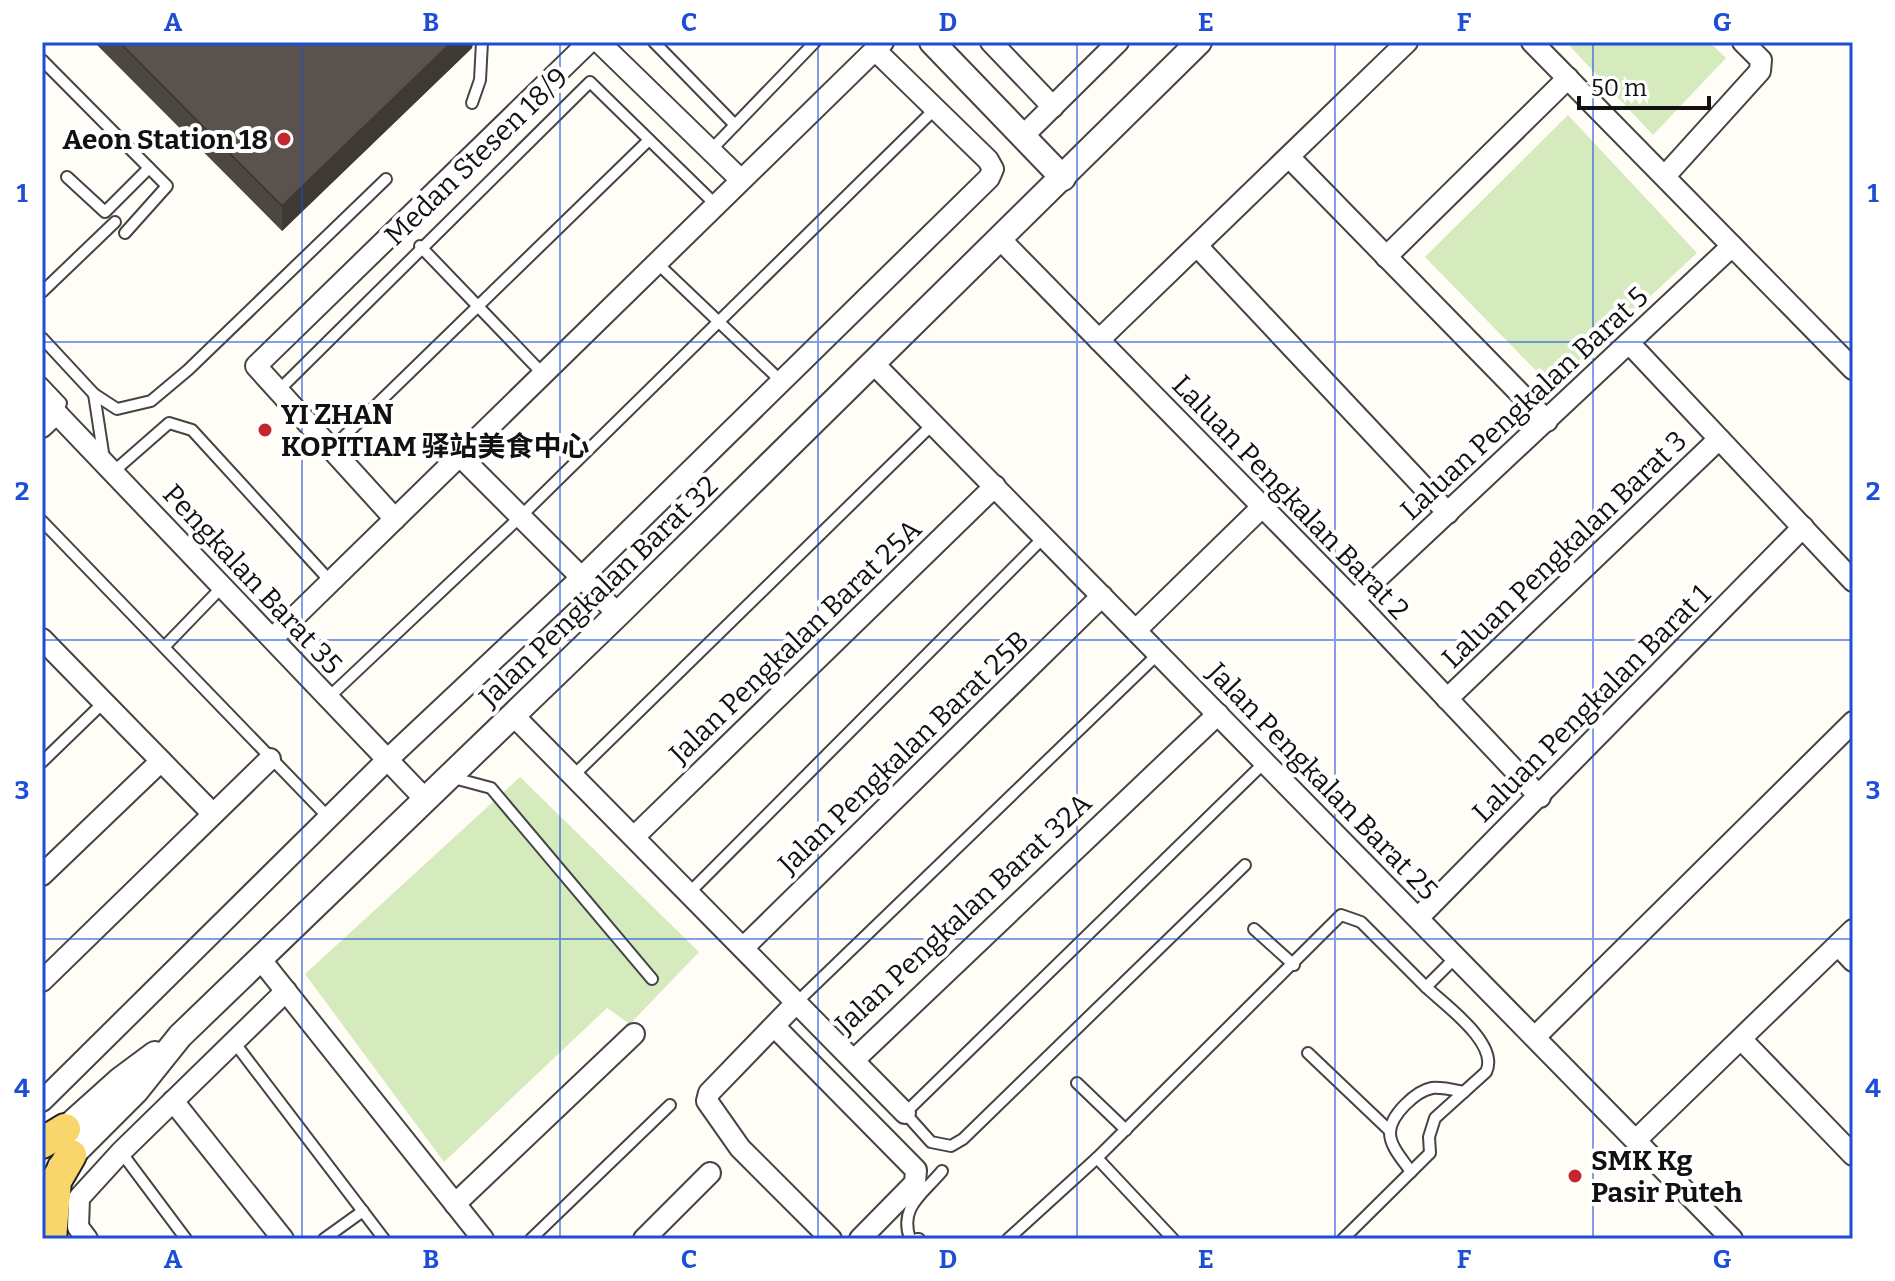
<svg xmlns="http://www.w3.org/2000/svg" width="1895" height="1281" font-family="Bitter,'Noto Sans SC',serif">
	<rect width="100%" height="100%" fill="#fffdf5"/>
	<!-- park -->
	<g fill="#d5ebbd">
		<path d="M 1566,42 L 1709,42 L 1726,58 L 1653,135 Z"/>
		<path d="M 1568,115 L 1697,253 L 1552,387 L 1425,257 Z"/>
		<path d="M 520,777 L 699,952 L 630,1024 L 607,1008 L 444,1162 L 305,974 Z"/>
	</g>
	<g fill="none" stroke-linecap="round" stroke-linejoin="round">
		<!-- service casing -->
		<g stroke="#444" stroke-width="14">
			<g id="service">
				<path d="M 654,42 L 735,125"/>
				<path d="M 42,60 L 167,186 L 125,233"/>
				<path d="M 472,103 L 480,80 L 482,42"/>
				<path d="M 710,151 L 815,42"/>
				<path d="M 67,177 L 105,212 L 149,168"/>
				<path d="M 420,246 L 543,374"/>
				<path d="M 657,263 L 781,381"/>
				<path d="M 42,292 L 115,222"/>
				<path d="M 42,338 L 94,394 L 117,409 L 151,401 L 188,370 L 386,179"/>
				<path d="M 42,383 L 61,403 L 57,413"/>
				<path d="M 278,391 L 590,82 L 716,205"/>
				<path d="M 94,394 L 104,459"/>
				<path d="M 330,450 L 649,140"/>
				<path d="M 113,472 L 169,423 L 192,430 L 331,582"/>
				<path d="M 42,521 L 329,818"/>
				<path d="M 165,646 L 222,587"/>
				<path d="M 328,698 L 520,517 L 935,109"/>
				<path d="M 42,762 L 104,702"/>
				<path d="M 573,776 L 933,424"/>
				<path d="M 450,777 L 491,788 L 652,979"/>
				<path d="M 1245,865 L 963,1139 L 951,1146 L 931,1142 L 905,1113 L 1265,762"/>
				<path d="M 689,893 L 1044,537"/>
				<path d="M 1254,929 L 1294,965"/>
				<path d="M 797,1002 L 1159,653"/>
				<path d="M 234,1042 L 384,1239"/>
				<path d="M 1308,1053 L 1390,1131"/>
				<path d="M 1077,1083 L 1126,1130"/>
				<path d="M 121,1152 L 186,1239"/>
				<path d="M 1097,1158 L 1173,1239"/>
				<path d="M 1411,1172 C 1404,1161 1390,1147 1390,1133 C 1390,1115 1416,1091 1432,1088 C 1442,1087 1454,1090 1464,1092"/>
				<path d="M 324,1239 L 363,1211"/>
				<path d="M 531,1239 L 670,1105"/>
				<path d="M 910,1239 C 899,1207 922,1195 942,1171"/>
				<path d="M 917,1239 L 919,1239"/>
				<path d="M 1008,1239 L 1097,1158 L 1341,915 L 1361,922 L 1426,987 L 1456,957"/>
				<path d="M 1343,1239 L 1430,1153 L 1429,1137 L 1435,1118 L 1486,1072 C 1500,1044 1445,1005 1426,987"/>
			</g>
		</g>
		<!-- minor casing -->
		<g stroke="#444" stroke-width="24">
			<g id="minor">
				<path d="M 599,42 L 741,180"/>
				<path d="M 991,42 L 1053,107"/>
				<path d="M 1532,42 L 1853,369"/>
				<path d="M 1023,136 L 1118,42"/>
				<path d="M 1289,157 L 1547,421"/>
				<path d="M 1665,176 L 1760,71 L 1761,60 L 1743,42"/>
				<path d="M 1000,239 L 1354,600 L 1540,797"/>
				<path d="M 1198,247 L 1448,513"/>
				<path d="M 1386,257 L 1568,78"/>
				<path d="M 1099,340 L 1407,42"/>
				<path d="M 1630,344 L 1853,581"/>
				<path d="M 873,363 L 1732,1239"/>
				<path d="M 42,398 L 424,798"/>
				<path d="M 42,427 L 57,413"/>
				<path d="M 460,456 L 618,614"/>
				<path d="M 395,519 L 256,366 L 589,42"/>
				<path d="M 1354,600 L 1732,246"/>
				<path d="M 1136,630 L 1262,507"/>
				<path d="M 273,638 L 883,42"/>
				<path d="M 42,639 L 213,814"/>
				<path d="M 1447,699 L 1719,439"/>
				<path d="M 513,715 L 905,1113"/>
				<path d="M 634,837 L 995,486"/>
				<path d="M 42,875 L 161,761"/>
				<path d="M 1418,918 L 1803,527"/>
				<path d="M 1838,945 L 1853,961"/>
				<path d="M 743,948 L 1102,596"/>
				<path d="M 261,960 L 483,1239"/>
				<path d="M 42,981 L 270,759"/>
				<path d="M 797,1002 L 709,1093 L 707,1101 L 740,1148 L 831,1239"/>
				<path d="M 775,1027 L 916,1170 L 915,1183 L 860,1239"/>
				<path d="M 1535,1037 L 1853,722"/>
				<path d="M 1741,1039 L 1853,1155"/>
				<path d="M 854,1060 L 1218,714"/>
				<path d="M 42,1101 L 387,760 L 582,577 L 989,178 L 993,169 L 988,160 L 875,50"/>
				<path d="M 173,1101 L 283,1239"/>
				<path d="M 1636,1140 L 1853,930"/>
				<path d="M 455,1204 L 634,1034"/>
				<path d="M 87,1239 L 78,1227 L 79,1198 L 121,1152 L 286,991"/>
				<path d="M 644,1239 L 710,1173"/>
			</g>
		</g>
		<!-- tertiary casing -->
		<g stroke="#444" stroke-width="28">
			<g id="tertiary">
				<path d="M 932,42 L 1063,178"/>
				<path d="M 52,1141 L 120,1080 L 155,1054"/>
				<path d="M 60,1167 L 136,1091 L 180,1036 L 618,614 L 1199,42"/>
			</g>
		</g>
		<!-- primary casing -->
		<g stroke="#222" stroke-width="34">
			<g id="primary">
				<path d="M 42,1143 L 65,1129"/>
				<path d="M 51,1239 L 56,1181 L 71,1155"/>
			</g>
		</g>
		<!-- service -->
		<use href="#service" stroke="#fff" stroke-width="10"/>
		<!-- minor -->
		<use href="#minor" stroke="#fff" stroke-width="20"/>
		<!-- tertiary -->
		<use href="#tertiary" stroke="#fff" stroke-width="24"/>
		<!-- primary -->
		<use href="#primary" stroke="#f9d66b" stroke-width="30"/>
	</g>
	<!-- wall -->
	<path fill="#4d4742" d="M 94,42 L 473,42 L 472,48 L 282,231 Z"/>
	<!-- shaded-wall -->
	<path fill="#3f3936" d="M 452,42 L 473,42 L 472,48 L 282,231 L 282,206 Z"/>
	<!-- building -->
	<path fill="#5a524d" stroke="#3f3936" stroke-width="2" d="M 119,42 L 452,42 L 282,206 Z"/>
	<!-- grid -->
	<path fill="none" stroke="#1d4ed8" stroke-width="2" stroke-opacity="0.55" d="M 302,42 L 302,1239M 560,42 L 560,1239M 818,42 L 818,1239M 1077,42 L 1077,1239M 1335,42 L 1335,1239M 1593,42 L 1593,1239M 42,342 L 1853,342M 42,640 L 1853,640M 42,939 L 1853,939"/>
	<!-- markers -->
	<g fill="#c4262e" stroke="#fff" stroke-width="3">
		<circle cx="284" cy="139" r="8"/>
		<circle cx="265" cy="430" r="8"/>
		<circle cx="1575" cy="1176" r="8"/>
	</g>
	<g text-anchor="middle" stroke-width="8" stroke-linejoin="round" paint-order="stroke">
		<!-- poi labels -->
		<g font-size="28" font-weight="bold" fill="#111" stroke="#fff" text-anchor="start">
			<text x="268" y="149" text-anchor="end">Aeon Station 18</text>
			<text x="281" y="424">YI ZHAN<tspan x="281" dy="32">KOPITIAM 驿站美食中心</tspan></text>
			<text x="1591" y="1170">SMK Kg<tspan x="1591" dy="32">Pasir Puteh</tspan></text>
		</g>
		<!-- street labels -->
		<g font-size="28" fill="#111" stroke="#fff">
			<text transform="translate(476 156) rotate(-44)" y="10">Medan Stesen 18/9</text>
			<text transform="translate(1524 403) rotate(-43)" y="10">Laluan Pengkalan Barat 5</text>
			<text transform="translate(1291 497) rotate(46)" y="10">Laluan Pengkalan Barat 2</text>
			<text transform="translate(1564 549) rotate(-44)" y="10">Laluan Pengkalan Barat 3</text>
			<text transform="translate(253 579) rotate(47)" y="10">Pengkalan Barat 35</text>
			<text transform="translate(598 591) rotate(-44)" y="10">Jalan Pengkalan Barat 32</text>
			<text transform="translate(795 641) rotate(-44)" y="10">Jalan Pengkalan Barat 25A</text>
			<text transform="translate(1591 703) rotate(-45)" y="10">Laluan Pengkalan Barat 1</text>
			<text transform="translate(903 752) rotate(-44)" y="10">Jalan Pengkalan Barat 25B</text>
			<text transform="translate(1323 781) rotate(46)" y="10">Jalan Pengkalan Barat 25</text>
			<text transform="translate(963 913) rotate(-43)" y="10">Jalan Pengkalan Barat 32A</text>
		</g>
	</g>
	<!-- border -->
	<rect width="1895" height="1281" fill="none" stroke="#ffffff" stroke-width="88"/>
	<!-- scale -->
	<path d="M1579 96v12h130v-12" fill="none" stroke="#111111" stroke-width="4"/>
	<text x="1591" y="96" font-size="24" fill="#111111" stroke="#ffffff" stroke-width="6" paint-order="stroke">50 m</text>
	<rect x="44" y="44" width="1807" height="1193" fill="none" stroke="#1d4ed8" stroke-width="3"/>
	<g font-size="26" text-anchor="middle" font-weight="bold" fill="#1d4ed8">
		<text x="173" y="31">A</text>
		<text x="431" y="31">B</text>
		<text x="689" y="31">C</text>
		<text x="948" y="31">D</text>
		<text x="1206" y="31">E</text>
		<text x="1464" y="31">F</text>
		<text x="1722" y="31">G</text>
		<text x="22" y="202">1</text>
		<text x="1873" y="202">1</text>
		<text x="22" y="500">2</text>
		<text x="1873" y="500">2</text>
		<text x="22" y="799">3</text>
		<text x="1873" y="799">3</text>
		<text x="22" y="1097">4</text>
		<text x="1873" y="1097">4</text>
		<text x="173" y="1268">A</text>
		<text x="431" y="1268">B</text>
		<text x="689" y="1268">C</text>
		<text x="948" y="1268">D</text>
		<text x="1206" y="1268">E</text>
		<text x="1464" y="1268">F</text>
		<text x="1722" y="1268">G</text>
	</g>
</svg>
